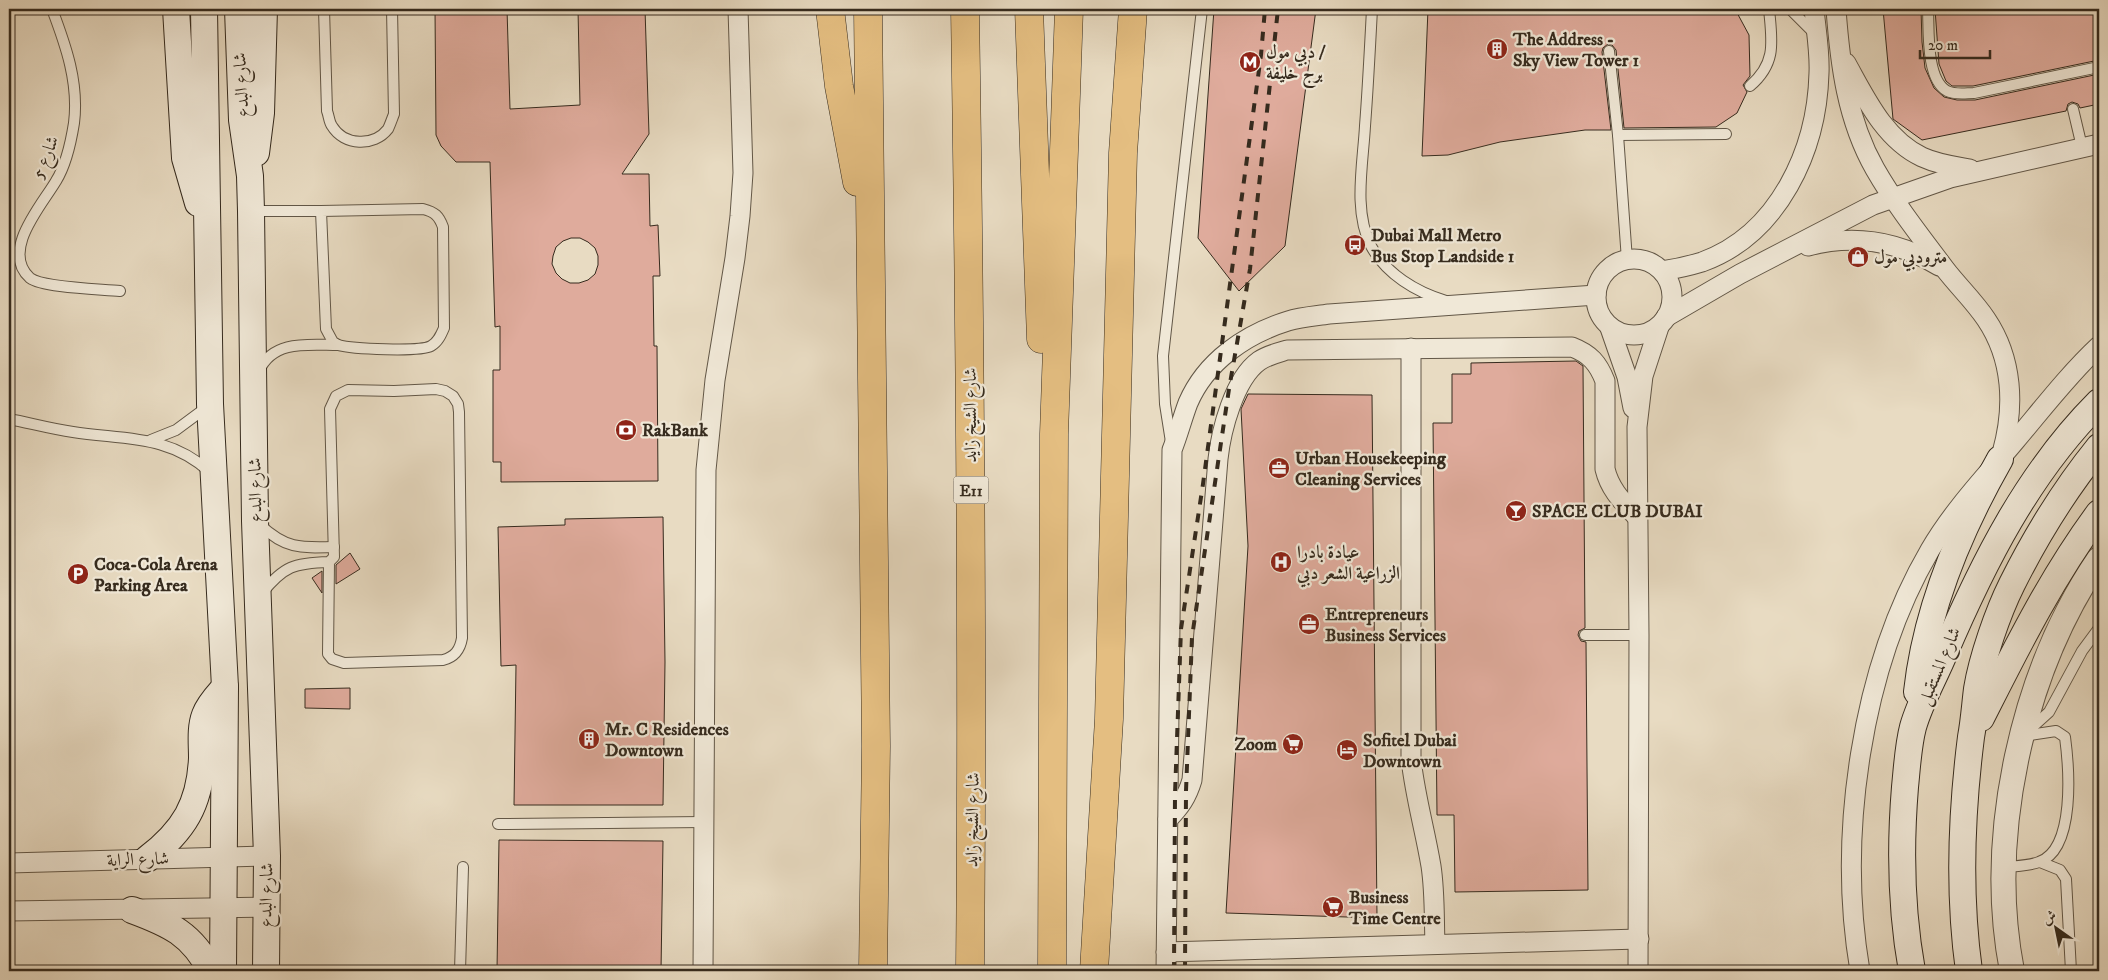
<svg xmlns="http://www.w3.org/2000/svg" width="2108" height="980" font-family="'IM FELL DW Pica',Amiri,serif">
	<rect width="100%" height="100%" fill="#e8dbc2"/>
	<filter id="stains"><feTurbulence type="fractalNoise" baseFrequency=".004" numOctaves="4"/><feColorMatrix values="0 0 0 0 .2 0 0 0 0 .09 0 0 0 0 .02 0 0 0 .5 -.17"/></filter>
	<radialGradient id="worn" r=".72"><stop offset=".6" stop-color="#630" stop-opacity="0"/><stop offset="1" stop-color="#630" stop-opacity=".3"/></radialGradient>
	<!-- building -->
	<g fill="#dfab9c" stroke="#362b1e" fill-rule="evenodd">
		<path d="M 435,9 L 507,9 L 510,109 L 580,105 L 578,9 L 645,9 L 649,134 L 622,174 L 649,174 L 650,226 L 658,225 L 660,276 L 653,276 L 654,346 L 657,346 L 658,481 L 501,482 L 501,462 L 493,462 L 493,370 L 500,370 L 500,326 L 495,327 L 490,162 L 456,162 L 441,146 L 436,135 ZM 571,238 L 580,238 L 588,242 L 595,248 L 598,256 L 598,265 L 595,274 L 588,280 L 579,283 L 570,283 L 562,279 L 556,273 L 552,264 L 553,256 L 556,247 L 563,241 Z"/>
		<path d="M 1214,9 L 1316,9 L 1285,246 L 1239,291 L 1198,238 Z"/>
		<path d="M 1428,9 L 1735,9 L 1749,35 L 1750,76 L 1743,85 L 1747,92 L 1737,113 L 1716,127 L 1624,128 L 1616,50 L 1612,45 L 1608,44 L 1603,48 L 1602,52 L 1611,130 L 1585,130 L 1500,142 L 1448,155 L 1422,156 Z"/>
		<path d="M 1883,9 L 1921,9 L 1922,42 L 1925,68 L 1934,88 L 1944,97 L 1957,100 L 1975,100 L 2099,74 L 2099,104 L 2080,108 L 2078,104 L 2072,102 L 2068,104 L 2066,111 L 1922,140 L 1893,119 Z"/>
		<path d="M 1935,9 L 2099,9 L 2099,60 L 1973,86 L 1952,86 L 1946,81 L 1939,64 Z"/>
		<path d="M 1576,361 L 1583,366 L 1585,628 L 1579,631 L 1578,635 L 1581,641 L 1586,642 L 1588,890 L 1455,892 L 1454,815 L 1437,815 L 1433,423 L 1452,423 L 1452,374 L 1471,374 L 1471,363 Z"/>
		<path d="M 1248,394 L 1372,395 L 1377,918 L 1226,913 L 1248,546 L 1241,409 Z"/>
		<path d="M 663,517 L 665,662 L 663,805 L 514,805 L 516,665 L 501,666 L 498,527 L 565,525 L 565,519 Z"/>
		<path d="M 350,553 L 360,569 L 336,584 L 336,565 Z"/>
		<path d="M 322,571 L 322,593 L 312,578 Z"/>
		<path d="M 350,688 L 350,709 L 305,708 L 305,689 Z"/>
		<path d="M 499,840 L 663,841 L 661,971 L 497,970 Z"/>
	</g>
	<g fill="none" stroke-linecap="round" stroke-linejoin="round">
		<!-- service casing -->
		<g stroke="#625747" stroke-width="12">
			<g id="service">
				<path d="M 52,9 C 66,46 79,83 74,123 C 71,142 66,165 56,181 C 42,205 0,251 30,278 C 43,288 101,289 120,291"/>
				<path d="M 324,9 L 327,111 C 329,116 329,122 332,126 C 344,146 374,147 388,129 C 390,125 392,119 394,114 L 392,9"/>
				<path d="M 1372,9 C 1370,48 1368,87 1365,126 C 1363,164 1353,211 1371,246 C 1386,274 1416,292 1446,301"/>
				<path d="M 1790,9 L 1816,35"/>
				<path d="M 1928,9 C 1929,31 1926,79 1947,91 C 1955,95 1966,93 1974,93 L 2099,67"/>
				<path d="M 1609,51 L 1618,135 L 1627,260"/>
				<path d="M 1750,86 C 1777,63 1772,41 1769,9"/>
				<path d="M 2073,109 L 2082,147"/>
				<path d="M 1618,135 L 1726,134"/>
				<path d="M 423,209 C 435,212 439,216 443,227 L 444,328 C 441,335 438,342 431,346 C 420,352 352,349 338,345 L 333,342 L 326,329 L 321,211 Z"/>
				<path d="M 252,211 L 321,211"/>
				<path d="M 259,371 C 273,339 310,345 338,345"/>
				<path d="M 9,419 C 30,423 51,429 73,432 C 124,440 168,434 210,472"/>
				<path d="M 151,440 L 176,430 L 207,407"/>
				<path d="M 1171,442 L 1165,404 L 1163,356 L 1202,9"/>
				<path d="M 260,525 C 286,549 300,548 334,547"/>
				<path d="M 262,593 C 284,566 294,563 329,562 L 334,557 L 330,409 L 336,396 L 348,390 L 394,391 L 436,389 L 445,391 L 453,396 L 458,404 L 459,412 L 462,638 C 460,650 455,657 443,660 L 344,663 L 332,659 L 328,654 L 329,562"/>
				<path d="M 1585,635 L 1639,635"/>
				<path d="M 2027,732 L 2049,712 L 2082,651 L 2099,628"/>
				<path d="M 498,824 L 704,822"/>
				<path d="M 2040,862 L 2060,870 L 2066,879 L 2071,971"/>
				<path d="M 2005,867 C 2016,866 2029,866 2039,862 C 2076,849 2069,767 2065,737 L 2056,731 L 2023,736"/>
				<path d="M 460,971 L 463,867"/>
				<path d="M 1438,971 L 1501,971"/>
			</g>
		</g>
		<!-- minor casing -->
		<g stroke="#625747" stroke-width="21">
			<g id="minor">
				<path d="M 1836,9 C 1840,64 1847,120 1875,169 C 1895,204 1921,237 1945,269 C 1958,286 1974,301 1986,319 C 2013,359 2015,407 2002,453"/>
				<path d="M 1846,63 C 1865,97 1884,139 1922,157 C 1937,164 1953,166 1970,169"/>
				<path d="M 1808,246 C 1854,234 1898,241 1939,266"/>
				<circle cx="1634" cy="297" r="38"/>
				<path d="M 1662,271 C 1675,269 1689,266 1702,262 C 1779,234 1817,150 1819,73 C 1820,52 1816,30 1814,9"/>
				<path d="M 1666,317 L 1740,274 L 1873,205 L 1950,178 L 2099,144"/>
				<path d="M 1610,328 L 1627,377 L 1633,408"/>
				<path d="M 1411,348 L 1411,759 C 1415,796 1425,830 1431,866 C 1435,892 1434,918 1435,944"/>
				<path d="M 1168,819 C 1180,807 1187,797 1192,780 L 1218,459 C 1221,431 1234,379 1259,361 C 1268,355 1277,353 1287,350 L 1572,347 C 1590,354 1598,363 1605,381 L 1605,469 C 1610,490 1623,502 1637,517"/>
				<path d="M 9,863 L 267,856"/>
				<path d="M 9,911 L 266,907"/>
				<path d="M 1166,952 L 1639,939"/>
				<path d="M 703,971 L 706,470 L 715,380 L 735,258 L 740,216 L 743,173 L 738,9"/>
				<path d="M 1166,971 L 1172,450 C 1178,435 1182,419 1188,403 C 1206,361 1246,334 1288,321 C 1301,317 1316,316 1329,314 L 1596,295"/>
				<path d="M 1638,971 L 1639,635 L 1637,427 L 1643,376 L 1659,327"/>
				<path d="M 1860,971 C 1837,836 1861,668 1930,550 C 1954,509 1986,476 2016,440 C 2043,408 2069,374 2099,346"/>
			</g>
		</g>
		<!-- tertiary casing -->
		<g stroke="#625747" stroke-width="26">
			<path id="tertiary" d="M 2012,971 C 1986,836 2022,672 2099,559"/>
		</g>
		<!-- secondary casing -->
		<g stroke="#362b1e" stroke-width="28">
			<g id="secondary">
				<path d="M 176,9 L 185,158 L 198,203"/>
				<path d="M 204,9 L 210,404 L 225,687 L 223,971"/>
				<path d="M 238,9 L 242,120 L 250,176 L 251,211 L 255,521 L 267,856 L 266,971"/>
				<path d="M 256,153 L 261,113 L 264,9"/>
				<path d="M 1917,692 C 1926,609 1959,531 2000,459"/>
				<path d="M 1981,718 C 2017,647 2051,578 2099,513"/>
				<path d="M 147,859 C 184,831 200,804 202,758 C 202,744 200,728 205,715 C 209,704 218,695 225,687"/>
				<path d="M 132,910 C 170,924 192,934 211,971"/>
				<path d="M 1912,971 C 1901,910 1900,848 1905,787 C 1907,768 1908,746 1913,727 C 1920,702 1934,678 1944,654 C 1983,563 2028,473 2099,402"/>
				<path d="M 1969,971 C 1958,892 1961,816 1971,737 C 1974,721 1975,705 1977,689 C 1982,658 1998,612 2012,584 C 2036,536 2065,489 2099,447"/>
			</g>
		</g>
		<!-- motorway casing -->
		<g stroke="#362b1e" stroke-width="29">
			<g id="motorway">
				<path d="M 830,9 L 839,86 L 857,182"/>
				<path d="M 868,9 L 876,746 L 873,971"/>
				<path d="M 965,9 C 970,330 973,650 970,971"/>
				<path d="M 1029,9 L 1041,339"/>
				<path d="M 1052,971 L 1054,434 L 1069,9"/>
				<path d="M 1094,971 L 1109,719 L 1123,153 L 1133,9"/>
			</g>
		</g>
		<!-- service -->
		<use href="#service" stroke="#f0e8d7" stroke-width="10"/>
		<!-- minor -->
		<use href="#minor" stroke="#f0e8d7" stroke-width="19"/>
		<!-- tertiary -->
		<use href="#tertiary" stroke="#f0e8d7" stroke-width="24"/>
		<!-- secondary -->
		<use href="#secondary" stroke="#f0e8d7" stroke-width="26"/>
		<!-- motorway -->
		<use href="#motorway" stroke="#e4be81" stroke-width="28"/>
		<!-- rail -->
		<g stroke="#362b1e" stroke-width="4" stroke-dasharray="9 9" stroke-linecap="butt">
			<path d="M 1174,971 L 1175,794 L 1181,629 L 1203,484 L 1261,55 L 1265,9"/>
			<path d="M 1185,971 L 1186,791 L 1192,637 L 1229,389 L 1250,269 L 1278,9"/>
		</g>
	</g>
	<!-- icons -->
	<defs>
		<g id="building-disc" transform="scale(1.125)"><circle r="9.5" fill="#8f2418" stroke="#f0e8d7"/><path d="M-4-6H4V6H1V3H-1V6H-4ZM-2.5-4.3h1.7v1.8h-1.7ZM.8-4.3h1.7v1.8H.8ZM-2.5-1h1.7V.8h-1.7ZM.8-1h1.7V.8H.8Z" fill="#fff"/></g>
		<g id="metro-disc" transform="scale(1.125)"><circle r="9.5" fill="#8f2418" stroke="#f0e8d7"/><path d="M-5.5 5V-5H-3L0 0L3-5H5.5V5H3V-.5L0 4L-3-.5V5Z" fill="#fff"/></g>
		<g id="bus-disc" transform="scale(1.125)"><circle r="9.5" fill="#8f2418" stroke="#f0e8d7"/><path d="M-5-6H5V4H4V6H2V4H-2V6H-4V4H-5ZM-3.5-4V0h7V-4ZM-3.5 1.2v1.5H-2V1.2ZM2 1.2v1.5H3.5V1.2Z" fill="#fff"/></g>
		<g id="shop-disc" transform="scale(1.125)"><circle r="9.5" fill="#8f2418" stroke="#f0e8d7"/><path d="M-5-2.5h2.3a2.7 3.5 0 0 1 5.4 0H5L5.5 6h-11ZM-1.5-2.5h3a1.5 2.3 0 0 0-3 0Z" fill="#fff"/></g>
		<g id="bank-disc" transform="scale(1.125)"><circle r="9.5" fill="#8f2418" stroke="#f0e8d7"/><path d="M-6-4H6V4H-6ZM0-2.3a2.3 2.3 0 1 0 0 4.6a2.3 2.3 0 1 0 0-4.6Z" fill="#fff"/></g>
		<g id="office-disc" transform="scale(1.125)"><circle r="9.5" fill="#8f2418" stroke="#f0e8d7"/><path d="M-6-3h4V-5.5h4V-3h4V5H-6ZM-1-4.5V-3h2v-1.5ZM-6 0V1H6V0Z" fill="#fff"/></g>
		<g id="bar-disc" transform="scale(1.125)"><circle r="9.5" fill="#8f2418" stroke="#f0e8d7"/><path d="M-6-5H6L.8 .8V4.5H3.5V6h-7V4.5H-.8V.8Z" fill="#fff"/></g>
		<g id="hospital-disc" transform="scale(1.125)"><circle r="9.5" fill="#8f2418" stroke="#f0e8d7"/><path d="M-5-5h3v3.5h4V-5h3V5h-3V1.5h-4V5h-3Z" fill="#fff"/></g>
		<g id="parking-disc" transform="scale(1.125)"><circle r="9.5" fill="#8f2418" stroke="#f0e8d7"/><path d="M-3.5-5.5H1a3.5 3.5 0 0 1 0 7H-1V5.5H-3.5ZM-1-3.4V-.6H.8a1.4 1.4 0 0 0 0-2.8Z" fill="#fff"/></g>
		<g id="supermarket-disc" transform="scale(1.125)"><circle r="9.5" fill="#8f2418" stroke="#f0e8d7"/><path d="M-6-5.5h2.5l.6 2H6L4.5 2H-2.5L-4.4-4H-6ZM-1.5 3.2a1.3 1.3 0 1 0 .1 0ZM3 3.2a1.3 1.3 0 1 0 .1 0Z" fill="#fff"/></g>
		<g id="hotel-disc" transform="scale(1.125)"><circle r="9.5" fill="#8f2418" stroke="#f0e8d7"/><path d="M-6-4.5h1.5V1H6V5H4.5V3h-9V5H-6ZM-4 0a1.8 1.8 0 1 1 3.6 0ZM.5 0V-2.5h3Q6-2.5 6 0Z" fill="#fff"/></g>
	</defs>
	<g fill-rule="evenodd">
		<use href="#building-disc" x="1497" y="49"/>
		<use href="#metro-disc" x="1250" y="62"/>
		<use href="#bus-disc" x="1355" y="245"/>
		<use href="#shop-disc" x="1858" y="257"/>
		<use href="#bank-disc" x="626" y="430"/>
		<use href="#office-disc" x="1279" y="468"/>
		<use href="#bar-disc" x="1516" y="511"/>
		<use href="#hospital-disc" x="1281" y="562"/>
		<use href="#parking-disc" x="78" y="574"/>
		<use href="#office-disc" x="1309" y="624"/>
		<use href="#building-disc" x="589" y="739"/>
		<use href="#supermarket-disc" x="1293" y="744"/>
		<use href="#hotel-disc" x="1347" y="750"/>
		<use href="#supermarket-disc" x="1333" y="907"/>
	</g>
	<g text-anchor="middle" stroke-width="4.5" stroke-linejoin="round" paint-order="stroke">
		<!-- shield labels -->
		<rect fill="#f0e8d7" stroke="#6e6456" stroke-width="1" x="953.5" y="476.5" width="35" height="27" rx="4"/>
		<g font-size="16" font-weight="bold" fill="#362b1e">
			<text x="971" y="496">E11</text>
		</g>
		<!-- poi labels -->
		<g font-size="18" font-weight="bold" fill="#362b1e" stroke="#f0e8d7" text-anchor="start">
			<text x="1513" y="45">The Address -<tspan x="1513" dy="21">Sky View Tower 1</tspan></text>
			<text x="1266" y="58">دبي مول /<tspan x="1266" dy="21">برج خليفة</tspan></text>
			<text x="1371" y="241">Dubai Mall Metro<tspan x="1371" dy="21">Bus Stop Landside 1</tspan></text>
			<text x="1874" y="263">مترودبي مول</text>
			<text x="642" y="436">RakBank</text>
			<text x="1295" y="464">Urban Housekeeping<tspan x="1295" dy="21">Cleaning Services</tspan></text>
			<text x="1532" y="517">SPACE CLUB DUBAI</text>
			<text x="1297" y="558">عيادة بادرا<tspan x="1297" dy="21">الزراعية الشعر دبي</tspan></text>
			<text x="94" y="570">Coca-Cola Arena<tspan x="94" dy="21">Parking Area</tspan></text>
			<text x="1325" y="620">Entrepreneurs<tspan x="1325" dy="21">Business Services</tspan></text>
			<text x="605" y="735">Mr. C Residences<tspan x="605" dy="21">Downtown</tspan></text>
			<text x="1363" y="746">Sofitel Dubai<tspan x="1363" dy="21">Downtown</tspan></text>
			<text x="1277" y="750" text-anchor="end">Zoom</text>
			<text x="1349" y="903">Business<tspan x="1349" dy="21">Time Centre</tspan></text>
		</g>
		<!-- street labels -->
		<g font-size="18" fill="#362b1e" stroke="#f0e8d7">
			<text transform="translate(241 85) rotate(-93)" y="6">شارع البدع</text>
			<text transform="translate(45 157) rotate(-68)" y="6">شارع 5</text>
			<text transform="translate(970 415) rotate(-90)" y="6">شارع الشيخ زايد</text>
			<text transform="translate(255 490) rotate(-91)" y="6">شارع البدع</text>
			<text transform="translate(1939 666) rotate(-67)" y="6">شارع المستقبل</text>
			<text transform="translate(972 820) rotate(-89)" y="6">شارع الشيخ زايد</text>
			<text transform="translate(138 859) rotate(-2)" y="6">شارع الراية</text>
			<text transform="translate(266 895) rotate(-89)" y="6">شارع البدع</text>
		</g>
	</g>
	<!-- margin -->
	<rect width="2108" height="980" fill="none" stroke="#e8dbc2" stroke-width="30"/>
	<rect x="10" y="10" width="2088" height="960" fill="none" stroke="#362b1e" stroke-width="2.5"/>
	<rect x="15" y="15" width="2078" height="950" fill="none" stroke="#362b1e"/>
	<!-- north arrow -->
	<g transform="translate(2056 928) rotate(327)" stroke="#f0e8d7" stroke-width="4" paint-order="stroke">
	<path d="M0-4L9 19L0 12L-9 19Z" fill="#362b1e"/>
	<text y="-8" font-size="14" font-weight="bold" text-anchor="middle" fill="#362b1e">ش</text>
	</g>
	<!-- scale -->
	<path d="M1920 50v8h70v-8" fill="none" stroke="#362b1e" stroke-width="2.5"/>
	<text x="1928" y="50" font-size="15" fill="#362b1e" stroke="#f0e8d7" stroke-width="4" paint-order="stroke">20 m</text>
	<rect width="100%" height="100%" filter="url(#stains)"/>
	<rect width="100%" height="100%" fill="url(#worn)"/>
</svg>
